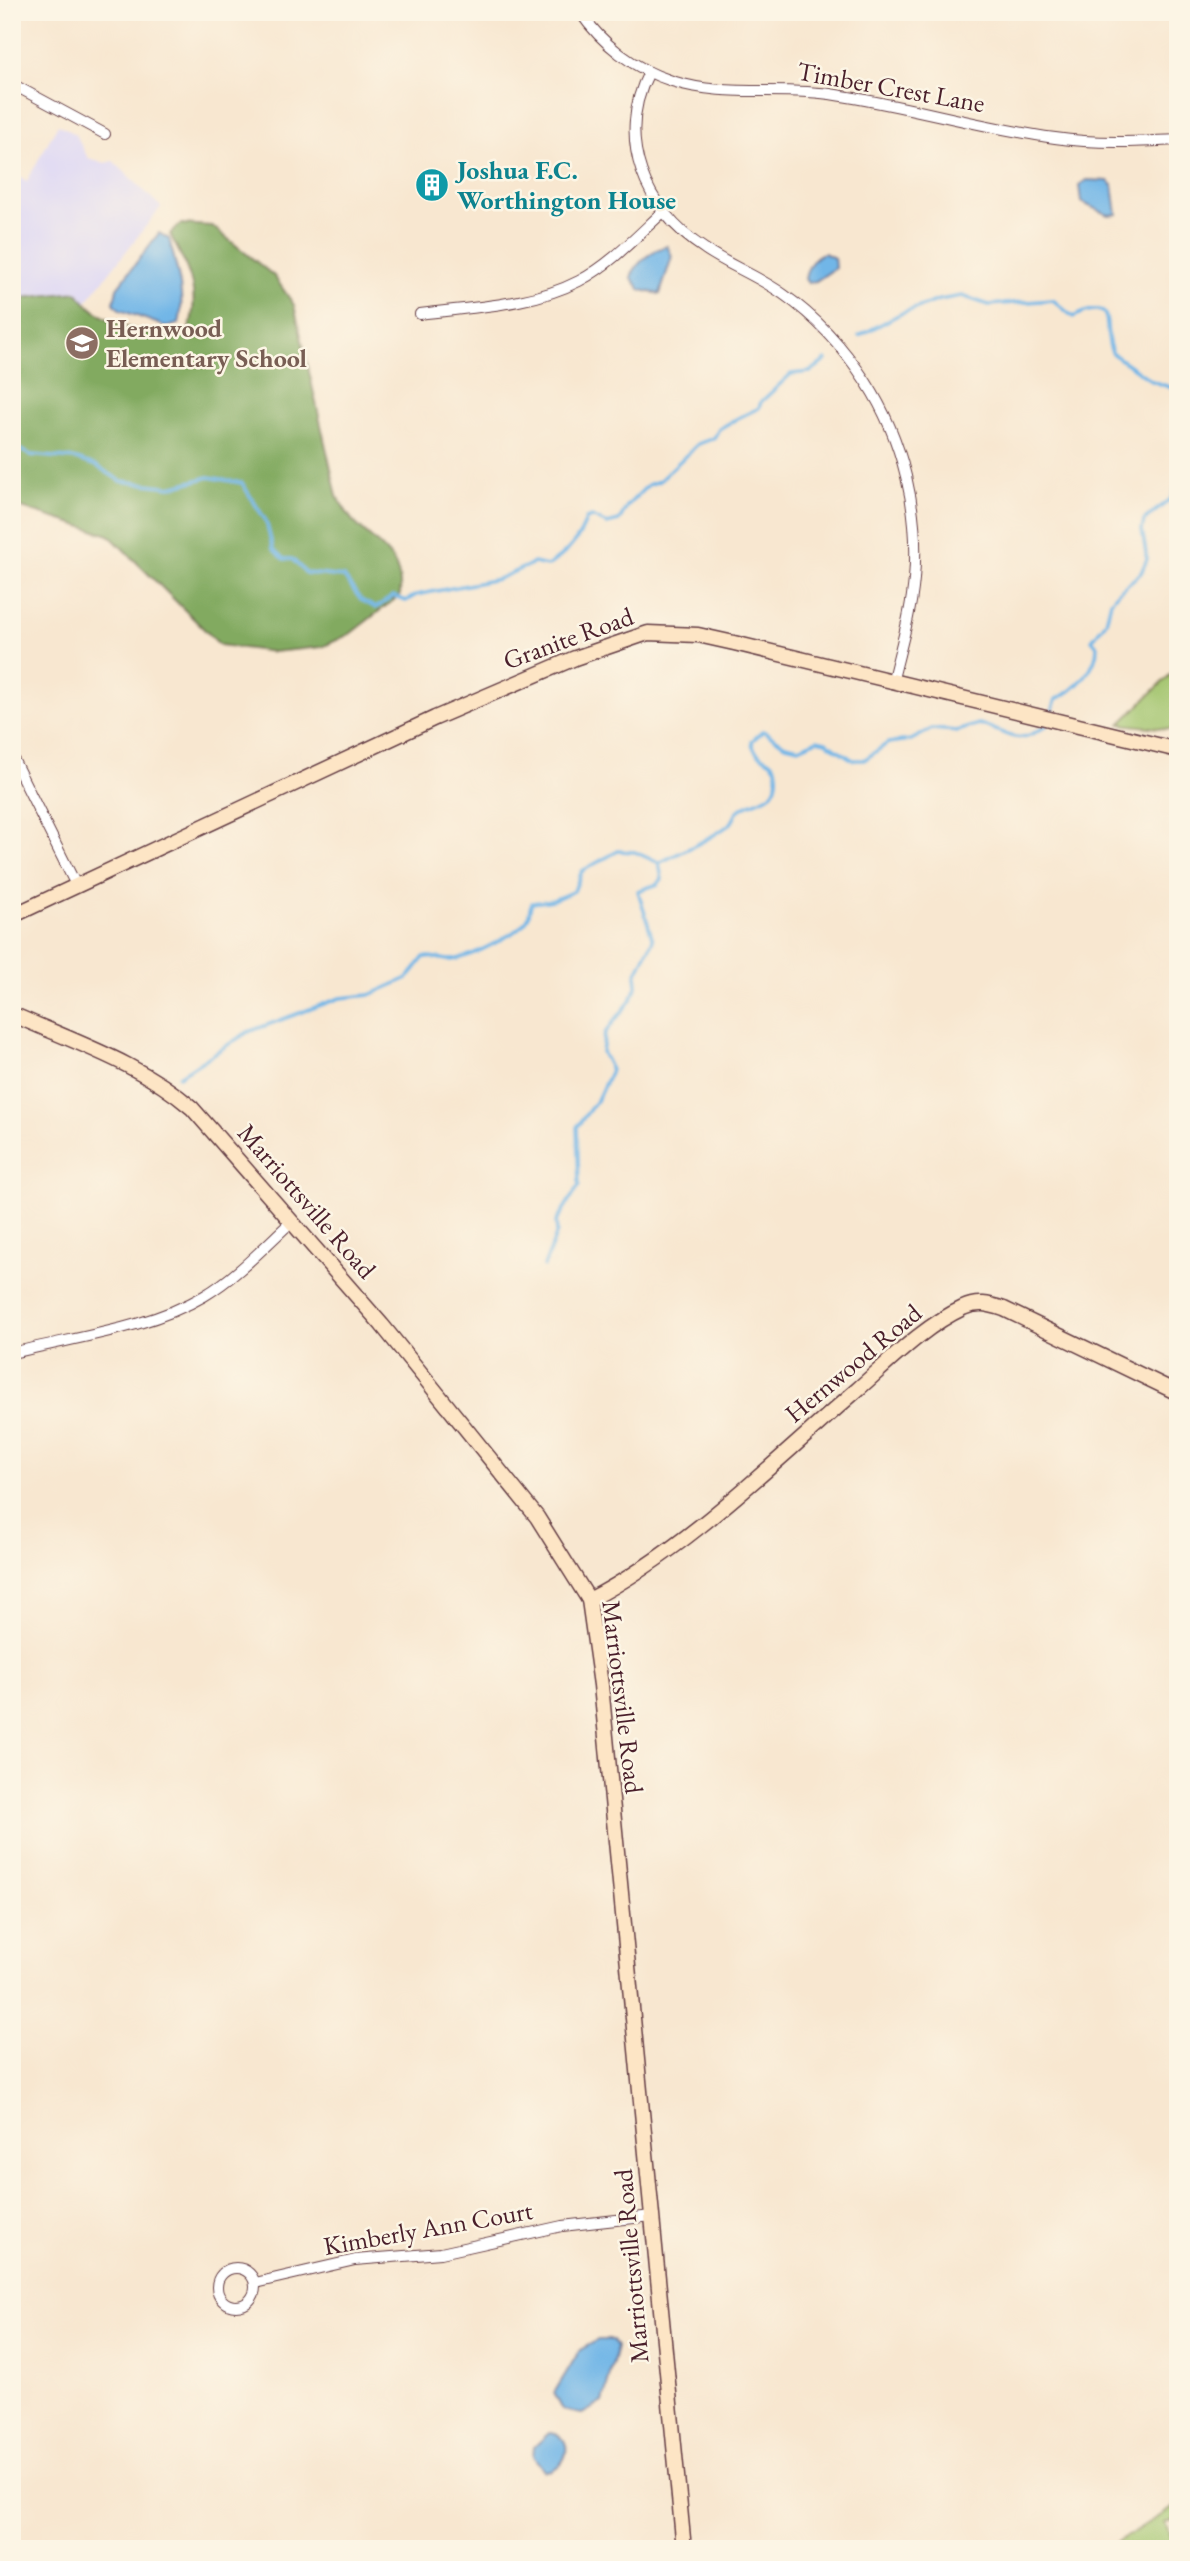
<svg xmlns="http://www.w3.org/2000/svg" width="1190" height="2561" font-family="'EB Garamond',serif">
	<rect width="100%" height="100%" fill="#fcf5e5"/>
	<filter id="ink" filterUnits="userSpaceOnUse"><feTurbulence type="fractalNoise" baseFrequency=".0143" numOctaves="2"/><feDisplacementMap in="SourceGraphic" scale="14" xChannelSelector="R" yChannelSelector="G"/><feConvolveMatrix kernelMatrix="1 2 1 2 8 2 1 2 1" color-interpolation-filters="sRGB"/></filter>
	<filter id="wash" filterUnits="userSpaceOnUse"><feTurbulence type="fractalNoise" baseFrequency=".00686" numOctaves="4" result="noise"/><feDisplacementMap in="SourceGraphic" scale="28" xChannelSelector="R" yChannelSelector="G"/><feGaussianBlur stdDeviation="1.57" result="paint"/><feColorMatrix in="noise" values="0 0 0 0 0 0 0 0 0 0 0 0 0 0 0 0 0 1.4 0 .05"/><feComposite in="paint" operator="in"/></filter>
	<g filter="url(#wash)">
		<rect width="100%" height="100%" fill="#f8e7d0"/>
		<!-- built -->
		<path fill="#dcd6f6" d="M 58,124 L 75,134 L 88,158 L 105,163 L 113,161 L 161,207 L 79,311 L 12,481 L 12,173 L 27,181 Z"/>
		<!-- green -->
		<g fill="#a3c56e" stroke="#76724c" stroke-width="2">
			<path d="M 1178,667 L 1178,730 L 1120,724 Z"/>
			<path d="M 1178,2505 L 1178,2519 L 1165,2523 L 1175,2549 L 1106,2549 Z"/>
		</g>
		<!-- forest -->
		<path fill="#82aa61" stroke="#666446" stroke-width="2" d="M 181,224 L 212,226 L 274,276 L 294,305 L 337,496 C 343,505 348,517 356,524 C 380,548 403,556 400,595 L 350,634 L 322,647 L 273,652 L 220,645 L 109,535 L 12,505 L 12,299 L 77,292 C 99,323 139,333 174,340 L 188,332 C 202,291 188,270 170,234 Z"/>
		<!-- water -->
		<g fill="#71b6e7" stroke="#5e6a89" stroke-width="2">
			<path d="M 1087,180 L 1108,181 L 1113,185 L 1117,214 L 1108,215 L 1081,202 L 1079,185 Z"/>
			<path d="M 159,233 L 169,239 C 176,266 186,295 179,324 L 167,327 L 120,310 L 114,303 L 117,288 Z"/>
			<path d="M 667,246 L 672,256 L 660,294 L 641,290 L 631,277 C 636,263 652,250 667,246 Z"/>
			<path d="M 824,253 L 834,258 L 835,268 L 816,281 L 808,283 L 805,279 C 807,268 813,256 824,253 Z"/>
			<path d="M 598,2340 L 613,2340 L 617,2347 L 603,2402 L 582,2414 L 563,2410 L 554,2393 L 580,2350 Z"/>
			<path d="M 549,2433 C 576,2434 569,2470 545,2471 L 533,2456 L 534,2447 Z"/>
		</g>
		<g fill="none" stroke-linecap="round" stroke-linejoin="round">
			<!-- stream -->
			<g stroke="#71b6e7" stroke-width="3.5">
				<path d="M 859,336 L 900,314 L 939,300 L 962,296 L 989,305 L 1053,300 L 1073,317 C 1122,294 1099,331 1113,354 L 1152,381 L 1178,390"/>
				<path d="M 12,446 L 31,455 L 76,459 L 95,465 L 121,481 L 171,487 L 209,477 L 242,483 L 266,521 L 273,549 L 284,559 L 292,559 L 306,573 L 344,577 L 361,600 L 376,608 L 393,596 L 406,601 L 416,595 L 498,579 L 534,563 L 547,566 C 564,556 581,539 586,519 L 592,517 L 607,524 L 619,521 L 627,506 L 648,485 L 659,481 L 698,444 L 714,438 L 719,429 L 738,418 L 759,408 L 761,402 L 791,374 L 810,372 L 826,360"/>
				<path d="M 1052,712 L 1056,699 C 1075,691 1098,667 1097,646 L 1092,640 L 1106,622 L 1111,601 L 1118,592 L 1141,573 L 1147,559 L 1142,530 L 1144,520 L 1172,498 L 1178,479"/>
				<path d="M 179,1076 L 248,1032 L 340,998 L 370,995 L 408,978 L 424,957 C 434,956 442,960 451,960 C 467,959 521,933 528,918 C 530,913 529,908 532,903 L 553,900 L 574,891 L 582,871 L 618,851 L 635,852 L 659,863 C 682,851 710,840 730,824 C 734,821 735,814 739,810 C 754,798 780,803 777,772 C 776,757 753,760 752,741 L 763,731 L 786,745 L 799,748 L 817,740 L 826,742 L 853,760 L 864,760 L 888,743 L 911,740 L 932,729 L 957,731 L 979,724 C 1011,733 1013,748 1046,726"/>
				<path d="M 544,1266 L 557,1232 L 556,1222 L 579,1185 L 577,1127 L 598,1098 L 611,1070 L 602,1052 L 605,1033 L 631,1000 L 637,985 L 636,975 L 653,940 L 638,891 L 658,884 L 662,879 L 659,863"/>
			</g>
		</g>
	</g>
	<g filter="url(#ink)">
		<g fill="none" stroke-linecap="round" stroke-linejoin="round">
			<!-- street casing -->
			<g stroke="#643d44" stroke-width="12">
				<g id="street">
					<path d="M 580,12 C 602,44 634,69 672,81 C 724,98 782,86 836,95 C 910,106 981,128 1055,138 C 1096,144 1137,142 1178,140"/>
					<path d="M 649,72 C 615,138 644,210 705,249 C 730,266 758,276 783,294 C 816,317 844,348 866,382 C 903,439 920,512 914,579 C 911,614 900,649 892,683"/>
					<path d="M 12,84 L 105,134"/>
					<path d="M 420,314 C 472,307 531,306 579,281 C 611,264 637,236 663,212"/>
					<path d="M 12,757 L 77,887"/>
					<path d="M 12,1353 C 75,1337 148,1329 204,1296 C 236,1277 263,1248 290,1223"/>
					<circle cx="236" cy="2287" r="19"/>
					<path d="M 255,2283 L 355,2260 L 441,2253 L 562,2226 L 652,2216"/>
				</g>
			</g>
			<!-- secondary casing -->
			<g stroke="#643d44" stroke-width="17">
				<g id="secondary">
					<path d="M 12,916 L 435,718 L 575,658 L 648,633 L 698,635 L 734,643 L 1178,750"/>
					<path d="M 12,1014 C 74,1042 140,1063 192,1108 L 382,1325 L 537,1517 L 589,1600 L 601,1685 L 684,2549"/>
					<path d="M 589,1600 C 685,1551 776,1460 857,1390 C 889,1362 924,1326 963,1308 C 977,1301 989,1304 1004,1309 L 1178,1393"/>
				</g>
			</g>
			<!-- street -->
			<use href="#street" stroke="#fff" stroke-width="10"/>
			<!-- secondary -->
			<use href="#secondary" stroke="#fde5c5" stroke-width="14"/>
		</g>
	</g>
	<!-- icons -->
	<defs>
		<g id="building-disc" transform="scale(1.75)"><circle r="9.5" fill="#0f9aa8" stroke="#fcf5e5"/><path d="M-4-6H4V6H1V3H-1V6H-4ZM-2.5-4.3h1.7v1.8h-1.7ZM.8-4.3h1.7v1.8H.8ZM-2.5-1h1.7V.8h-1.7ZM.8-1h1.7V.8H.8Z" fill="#fff"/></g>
		<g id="school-disc" transform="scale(1.75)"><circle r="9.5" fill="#8d6e63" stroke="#fcf5e5"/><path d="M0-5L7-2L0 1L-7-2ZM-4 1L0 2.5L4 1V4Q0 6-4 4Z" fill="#fff"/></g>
	</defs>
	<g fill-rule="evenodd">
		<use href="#building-disc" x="432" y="185"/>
		<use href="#school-disc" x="82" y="343"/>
	</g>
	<g text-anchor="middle" stroke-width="5" stroke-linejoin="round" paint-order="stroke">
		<!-- street labels -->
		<g font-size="26" fill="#4a1f2b" stroke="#fcf5e5">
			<text transform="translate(891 87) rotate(10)" y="9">Timber Crest Lane</text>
			<text transform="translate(568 638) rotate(-20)" y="9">Granite Road</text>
			<text transform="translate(307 1201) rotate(49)" y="9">Marriottsville Road</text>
			<text transform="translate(853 1363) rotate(-40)" y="9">Hernwood Road</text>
			<text transform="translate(623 1697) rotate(83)" y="9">Marriottsville Road</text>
			<text transform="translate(428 2228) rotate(-10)" y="9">Kimberly Ann Court</text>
			<text transform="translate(631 2266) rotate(-95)" y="9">Marriottsville Road</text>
		</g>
		<!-- culture labels -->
		<g font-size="26" font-weight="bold" fill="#0d838f" stroke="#fcf5e5" text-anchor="start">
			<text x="457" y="179">Joshua F.C.<tspan x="457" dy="30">Worthington House</tspan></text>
		</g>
		<!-- education labels -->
		<g font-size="26" font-weight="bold" fill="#785e54" stroke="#fcf5e5" text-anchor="start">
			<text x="106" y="337">Hernwood<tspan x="106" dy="30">Elementary School</tspan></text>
		</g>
	</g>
	<!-- margin -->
	<rect width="1190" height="2561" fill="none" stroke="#fcf5e5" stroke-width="42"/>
</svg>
